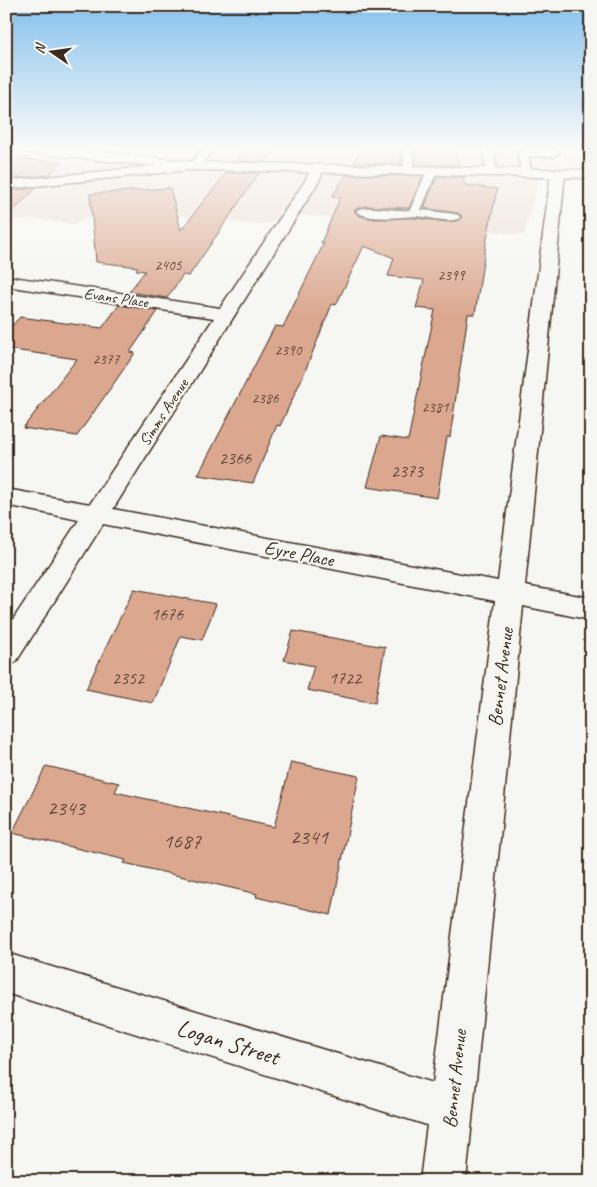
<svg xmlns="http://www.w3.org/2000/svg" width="597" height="1187" font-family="Caveat,sans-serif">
	<rect width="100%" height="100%" fill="#f6f6f2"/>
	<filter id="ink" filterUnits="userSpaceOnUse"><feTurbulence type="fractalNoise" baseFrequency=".02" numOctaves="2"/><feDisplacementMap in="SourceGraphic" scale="10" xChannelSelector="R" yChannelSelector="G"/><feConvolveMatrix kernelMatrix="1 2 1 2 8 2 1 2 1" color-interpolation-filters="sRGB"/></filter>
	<g filter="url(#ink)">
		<!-- built -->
		<path fill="#eeded4" d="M 6,148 L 591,148 L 591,167 L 542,166 L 524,235 L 410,222 L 409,226 L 303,215 L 259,225 L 155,213 L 83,218 L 75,224 L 36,219 L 6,221 Z"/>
		<!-- building -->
		<g fill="#dba78f" stroke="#3b2a1e">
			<path d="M 245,148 L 275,148 L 266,162 L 235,161 Z"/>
			<path d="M 362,148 L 401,148 L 402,164 L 353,163 Z"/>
			<path d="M 415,148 L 454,148 L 459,165 L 415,165 Z"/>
			<path d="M 6,158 L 62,162 L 49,175 L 6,179 Z"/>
			<path d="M 226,173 L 259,173 L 189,276 L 183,275 L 167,298 L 129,292 L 145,271 L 136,270 L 138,267 L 96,262 L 90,194 L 170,188 L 181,230 Z"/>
			<path d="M 346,175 L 423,176 L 409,208 L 366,206 L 354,210 L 360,216 L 375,219 L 414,218 L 447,222 L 459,220 L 462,217 L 458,213 L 424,208 L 437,177 L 463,177 L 465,185 L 497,189 L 486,243 L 475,314 L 468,314 L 450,437 L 447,437 L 437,498 L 367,487 L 381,436 L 408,440 L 435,310 L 416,308 L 424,280 L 388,276 L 394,258 L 364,246 L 336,305 L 332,304 L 303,376 L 280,426 L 277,425 L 253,483 L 198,475 L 275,326 L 283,327 L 324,243 L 321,243 L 340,198 L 332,197 Z"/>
			<path d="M 36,188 L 6,218 L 6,191 Z"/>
			<path d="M 119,305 L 158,311 L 130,352 L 135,353 L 77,436 L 23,428 L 77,359 L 6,349 L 6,332 L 20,317 L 102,328 Z"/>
			<path d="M 134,589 L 216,604 L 202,640 L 181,636 L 153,703 L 86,689 Z"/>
			<path d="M 293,631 L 385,647 L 375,703 L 307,690 L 314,666 L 284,660 Z"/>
			<path d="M 291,762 L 359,776 L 331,915 L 256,897 L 257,894 L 124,863 L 126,860 L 12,833 L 46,766 L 119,783 L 115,792 L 274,827 Z"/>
		</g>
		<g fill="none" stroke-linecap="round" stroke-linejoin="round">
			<!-- service casing -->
			<g stroke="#3b2a1e" stroke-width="4">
				<g id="service">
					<path d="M 203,148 L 214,148 L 198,168 L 190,168 L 189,166 Z"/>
					<path d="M 403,148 L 413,148 L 413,173 L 405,173 L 404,171 Z"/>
					<path d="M 483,148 L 493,148 L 497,172 L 496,174 L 488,174 L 487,172 Z"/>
					<path d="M 523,150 L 554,150 L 559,153 L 554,156 L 528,156 L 531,173 L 526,176 L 521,173 L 518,153 Z"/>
					<path d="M 432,168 L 437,171 L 421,210 L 454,214 L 458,215 L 460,217 L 458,219 C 444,223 428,216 414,216 C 401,217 366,221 356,211 C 364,204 397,212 410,210 L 427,171 Z"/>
				</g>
			</g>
			<!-- minor casing -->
			<g stroke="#3b2a1e" stroke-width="3">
				<path id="minor" d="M 317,165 L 322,166 L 324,169 L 319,181 L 113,509 L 498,581 L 551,173 L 553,170 L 563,170 L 565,173 L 525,586 L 591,598 L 591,620 L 523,606 L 466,1181 L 420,1181 L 427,1125 L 6,993 L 6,953 L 433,1083 L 495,601 L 103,524 L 16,662 L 6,666 L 6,630 L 79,520 L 6,505 L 6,489 L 90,504 L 214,318 L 6,286 L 6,276 L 220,308 L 305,181 L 312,166 Z"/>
			</g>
			<!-- tertiary casing -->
			<g stroke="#3b2a1e" stroke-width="3">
				<path id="tertiary" d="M 194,162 L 199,163 L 201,166 L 199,169 L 6,189 L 6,181 Z"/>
			</g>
			<!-- primary casing -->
			<g stroke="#3b2a1e" stroke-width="3">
				<path id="primary" d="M 16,148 L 66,148 L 194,162 L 591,170 L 591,178 L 194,170 L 23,152 Z"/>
			</g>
			<!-- service -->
			<use href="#service" fill="#f6f6f2" fill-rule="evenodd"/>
			<!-- minor -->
			<use href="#minor" fill="#f6f6f2" fill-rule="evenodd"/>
			<!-- tertiary -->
			<use href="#tertiary" fill="#f6f6f2" fill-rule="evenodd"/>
			<!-- primary -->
			<use href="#primary" fill="#f6f6f2" fill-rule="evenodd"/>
		</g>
	</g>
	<!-- sky -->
	<linearGradient id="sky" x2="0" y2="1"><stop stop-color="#85c1ed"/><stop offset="0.47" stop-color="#fbfbf9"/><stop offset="1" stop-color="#fbfbf9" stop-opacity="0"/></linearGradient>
	<rect width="597" height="315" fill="url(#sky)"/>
	<g text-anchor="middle" stroke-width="4.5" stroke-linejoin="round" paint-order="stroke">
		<!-- far-number labels -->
		<g font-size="15" fill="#63493a">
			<text x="168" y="270">2405</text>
			<text x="451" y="280">2399</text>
			<text x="288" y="355">2390</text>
			<text x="106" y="364">2377</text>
			<text x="265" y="403">2386</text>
			<text x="435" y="412">2381</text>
		</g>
		<!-- far-street labels -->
		<g font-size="16" fill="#3b2a1e" stroke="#f6f6f2">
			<text transform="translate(116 297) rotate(8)" y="6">Evans Place</text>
			<text transform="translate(163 412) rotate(-57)" y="6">Simms Avenue</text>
		</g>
		<!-- number labels -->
		<g font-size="18" fill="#63493a">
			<text x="235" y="464">2366</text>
			<text x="407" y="477">2373</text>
			<text x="167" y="620">1676</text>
			<text x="128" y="684">2352</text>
			<text x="345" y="684">1722</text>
		</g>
		<!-- street labels -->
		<g font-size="20" fill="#3b2a1e" stroke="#f6f6f2">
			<text transform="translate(299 553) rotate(11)" y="7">Eyre Place</text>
			<text transform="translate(500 677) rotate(-83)" y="7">Bennet Avenue</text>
			<text transform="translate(454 1079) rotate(-84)" y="7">Bennet Avenue</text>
		</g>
		<!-- near-number labels -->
		<g font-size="21" fill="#63493a">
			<text x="66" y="815">2343</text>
			<text x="309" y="844">2341</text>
			<text x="182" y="848">1687</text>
		</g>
		<!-- near-street labels -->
		<g font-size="24" fill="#3b2a1e" stroke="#f6f6f2">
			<text transform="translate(228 1042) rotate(17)" y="8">Logan Street</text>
		</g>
	</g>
	<!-- margin -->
	<rect width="597" height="1187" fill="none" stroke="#f6f6f2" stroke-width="25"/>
	<rect x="12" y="12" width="572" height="1162" fill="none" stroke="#3b2a1e" stroke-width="2" filter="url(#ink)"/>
	<!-- north arrow -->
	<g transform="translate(52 52) rotate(283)" stroke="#f6f6f2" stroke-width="4" paint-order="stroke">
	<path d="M0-4L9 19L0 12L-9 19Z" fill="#3b2a1e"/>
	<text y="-8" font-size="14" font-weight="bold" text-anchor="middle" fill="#3b2a1e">N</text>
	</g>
</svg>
